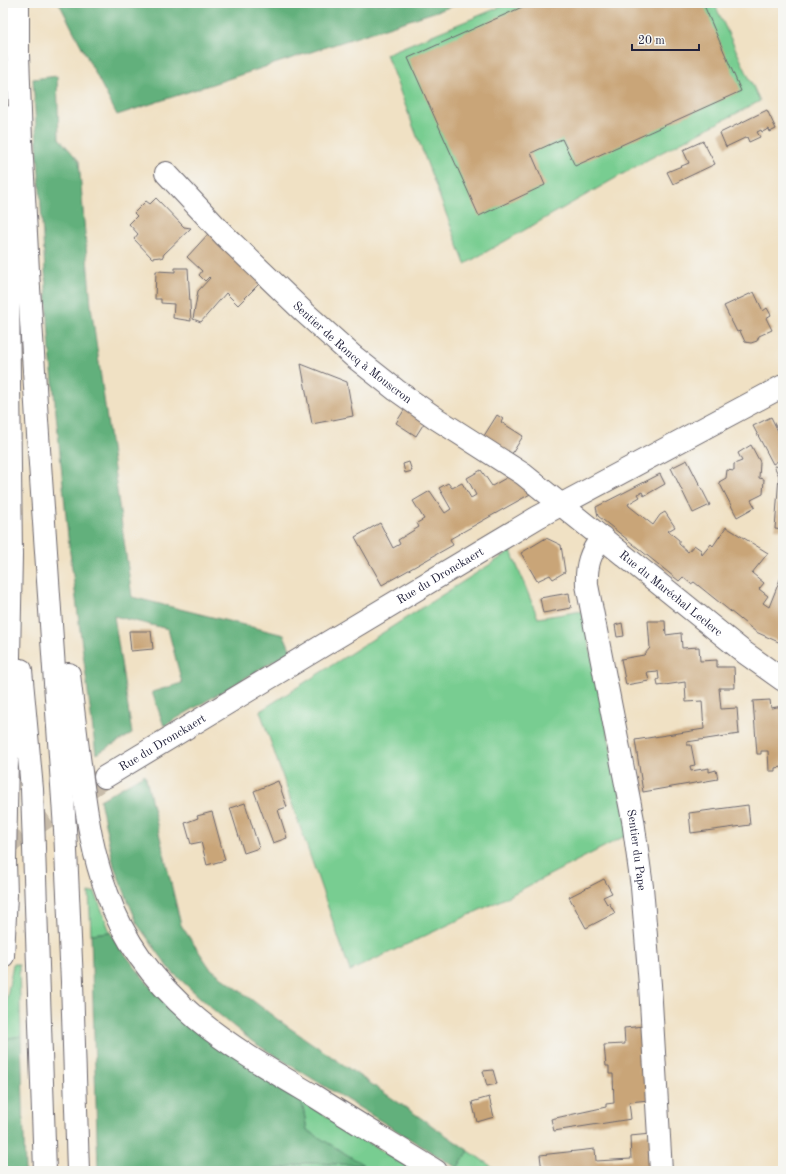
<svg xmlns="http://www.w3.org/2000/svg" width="786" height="1174" font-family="'Old Standard TT',serif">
	<rect width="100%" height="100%" fill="#f6f6f2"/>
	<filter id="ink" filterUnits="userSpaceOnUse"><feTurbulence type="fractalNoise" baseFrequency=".025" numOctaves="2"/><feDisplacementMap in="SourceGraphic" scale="8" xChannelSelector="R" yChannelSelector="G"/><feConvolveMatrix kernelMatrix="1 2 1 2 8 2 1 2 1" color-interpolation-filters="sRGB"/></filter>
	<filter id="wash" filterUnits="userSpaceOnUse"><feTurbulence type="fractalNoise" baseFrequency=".012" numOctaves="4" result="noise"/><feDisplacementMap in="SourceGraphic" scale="16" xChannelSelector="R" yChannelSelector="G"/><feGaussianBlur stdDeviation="0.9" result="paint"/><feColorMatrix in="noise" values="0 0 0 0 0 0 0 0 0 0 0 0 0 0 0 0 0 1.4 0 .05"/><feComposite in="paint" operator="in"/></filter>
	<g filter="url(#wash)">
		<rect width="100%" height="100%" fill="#f0e1c4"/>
		<!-- green -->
		<g fill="#78cd91" stroke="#4d7866">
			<path d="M 510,3 L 714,3 L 760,101 L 649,159 L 465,264 L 386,54 Z"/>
			<path d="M 511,551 L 538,618 L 582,611 L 629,834 L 499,901 L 350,971 L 260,711 Z"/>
			<path d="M 95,892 L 110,932 L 91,934 L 89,893 Z"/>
			<path d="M 13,964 L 19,964 L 21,1036 L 3,1039 L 3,1008 L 7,997 Z"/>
			<path d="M 302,1101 L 415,1171 L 268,1171 L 305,1163 L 363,1165 L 307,1130 Z"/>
			<path d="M 469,1151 L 498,1171 L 462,1171 L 457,1168 Z"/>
		</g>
		<!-- forest -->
		<g fill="#62b07b" stroke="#42695b">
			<path d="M 59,3 L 462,3 L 117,115 Z"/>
			<path d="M 57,76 L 59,138 L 79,161 L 91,306 L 132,597 L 284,635 L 291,651 L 164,726 L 152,692 L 182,683 L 168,629 L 114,616 L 132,734 L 96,754 L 68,537 L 50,351 L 33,79 Z"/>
			<path d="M 145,774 L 181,925 L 210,968 L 281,1022 L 469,1151 L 457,1168 L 253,1042 L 216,1012 L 172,972 L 138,925 L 114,866 L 100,800 Z"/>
			<path d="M 110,932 L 121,949 L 153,990 L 302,1101 L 307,1130 L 364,1165 L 305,1163 L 268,1171 L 98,1171 L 91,934 Z"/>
			<path d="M 21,1036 L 25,1171 L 3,1171 L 3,1039 Z"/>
		</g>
		<g id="blocks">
			<!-- building -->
			<g fill="#c9a578">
				<path d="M 531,3 L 703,3 L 741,91 L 575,166 L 562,139 L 531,153 L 545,185 L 479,216 L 408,58 Z"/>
				<path d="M 767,110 L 776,129 L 770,132 L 769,129 L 762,132 L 761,130 L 757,132 L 760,137 L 749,142 L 747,137 L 726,147 L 720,133 Z"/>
				<path d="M 703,141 L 715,164 L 673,184 L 667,172 L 689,163 L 683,150 Z"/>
				<path d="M 156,198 L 184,227 L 191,228 L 164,254 L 162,258 L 160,257 L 152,258 L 134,239 L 138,234 L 129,224 L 137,216 L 134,213 L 146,201 L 150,204 Z"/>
				<path d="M 210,232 L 261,282 L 238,305 L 226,293 L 201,322 L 193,319 L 198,291 L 210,278 L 209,277 L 205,281 L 199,275 L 202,271 L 187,257 Z"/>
				<path d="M 175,268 L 188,268 L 191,321 L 173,318 L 174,304 L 161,303 L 161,299 L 155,299 L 156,271 L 175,272 Z"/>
				<path d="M 754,292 L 763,311 L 767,308 L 771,315 L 766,318 L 772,330 L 759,336 L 757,341 L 751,343 L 745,342 L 740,331 L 737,332 L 724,306 Z"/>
				<path d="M 301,364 L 347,382 L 353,416 L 312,424 Z"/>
				<path d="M 406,407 L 426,420 L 416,436 L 396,423 Z"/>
				<path d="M 497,415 L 503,419 L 501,422 L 523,436 L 510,457 L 482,439 Z"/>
				<path d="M 771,417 L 783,441 L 783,458 L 773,464 L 753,426 Z"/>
				<path d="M 751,445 L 760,462 L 759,478 L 764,479 L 763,494 L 751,500 L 755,507 L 737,517 L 719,482 L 726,478 L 727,470 L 734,471 L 734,464 L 742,461 L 738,453 Z"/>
				<path d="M 687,460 L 710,505 L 693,513 L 671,468 Z"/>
				<path d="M 409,462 L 412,471 L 405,473 L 403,464 Z"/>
				<path d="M 774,466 L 783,467 L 783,530 L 775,529 L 779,476 Z"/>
				<path d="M 481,470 L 492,486 L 513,474 L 532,493 L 450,539 L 453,545 L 382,585 L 355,537 L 380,523 L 393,548 L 400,544 L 398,540 L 419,527 L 417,523 L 424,519 L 413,501 L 430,491 L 445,513 L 451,509 L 439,488 L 448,483 L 452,488 L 462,483 L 471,498 L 476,495 L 467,478 Z"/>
				<path d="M 660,474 L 665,484 L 644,496 L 642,492 L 638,494 L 640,497 L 628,504 L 629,506 L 653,525 L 660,515 L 665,512 L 675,527 L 668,531 L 679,540 L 679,544 L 688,552 L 694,545 L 701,550 L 702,555 L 711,544 L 713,546 L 726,527 L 768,553 L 752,573 L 764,583 L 759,589 L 768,596 L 763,603 L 769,607 L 783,572 L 783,644 L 756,632 L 694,582 L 691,584 L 683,577 L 679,581 L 598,516 L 596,507 Z"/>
				<path d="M 546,538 L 561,545 L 565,572 L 553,579 L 550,575 L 537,581 L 521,553 Z"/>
				<path d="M 569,593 L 571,608 L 543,613 L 540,598 Z"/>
				<path d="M 648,621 L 665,621 L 666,635 L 681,633 L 682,648 L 699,647 L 700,661 L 717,660 L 717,667 L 734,667 L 735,688 L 719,688 L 721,709 L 737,708 L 739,734 L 687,742 L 687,745 L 691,745 L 695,765 L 690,766 L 691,771 L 709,768 L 709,772 L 716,770 L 718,779 L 643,792 L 635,740 L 704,729 L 702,701 L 686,702 L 685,682 L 658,686 L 657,680 L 659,679 L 658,671 L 647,672 L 649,681 L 626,685 L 621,659 L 644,655 L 650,648 Z"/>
				<path d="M 622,623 L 624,636 L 617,637 L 615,625 Z"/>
				<path d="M 129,631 L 151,631 L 153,649 L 131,651 Z"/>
				<path d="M 770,700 L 771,708 L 783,706 L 783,767 L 775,768 L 775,771 L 769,771 L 768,751 L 761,751 L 761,754 L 757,754 L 753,701 Z"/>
				<path d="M 278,781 L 287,807 L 278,810 L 287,838 L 273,843 L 254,791 Z"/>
				<path d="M 245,803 L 259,848 L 244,853 L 230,808 Z"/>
				<path d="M 748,805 L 750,825 L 691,833 L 689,813 Z"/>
				<path d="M 212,812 L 225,860 L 207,865 L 201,842 L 191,844 L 185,823 L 198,818 L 197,816 Z"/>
				<path d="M 604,879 L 612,893 L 603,897 L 607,904 L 609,903 L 615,913 L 586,928 L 569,897 Z"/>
				<path d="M 644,1026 L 649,1100 L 629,1102 L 631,1119 L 554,1131 L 551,1119 L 606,1107 L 606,1104 L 614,1103 L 613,1074 L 609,1074 L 609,1066 L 606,1066 L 604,1045 L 625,1044 L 624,1028 Z"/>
				<path d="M 493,1070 L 497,1084 L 487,1086 L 483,1071 Z"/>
				<path d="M 489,1097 L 494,1117 L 477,1122 L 472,1102 Z"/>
				<path d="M 651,1134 L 653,1171 L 542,1171 L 540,1155 L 595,1149 L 596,1161 L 631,1159 L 630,1136 Z"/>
			</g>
		</g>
	</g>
	<g filter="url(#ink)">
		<use href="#blocks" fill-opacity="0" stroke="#6a656b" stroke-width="1"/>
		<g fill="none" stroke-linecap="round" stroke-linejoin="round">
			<!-- major-tunnel -->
			<path stroke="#c7bba9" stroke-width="22" stroke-dasharray="22 11" stroke-linecap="butt" d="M 3,847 L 105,777"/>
			<!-- minor casing -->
			<g stroke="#6a656b" stroke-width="24">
				<g id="minor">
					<path id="s1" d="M 166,173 L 224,235 L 304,312 L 353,356 L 396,390 L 437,419 L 523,474 L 745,653 L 783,680"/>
					<path id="s2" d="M 602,537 C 590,553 586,565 587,585 L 633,820 L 642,887 L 650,985 L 661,1171"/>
				</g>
			</g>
			<!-- major casing -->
			<g stroke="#6a656b" stroke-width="24">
				<g id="major">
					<path id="s3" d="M 105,777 L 327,643 L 538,517 L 783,386"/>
				</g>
			</g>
			<!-- highway casing -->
			<g stroke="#6a656b" stroke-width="24">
				<g id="highway">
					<path d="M 18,3 L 18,55 L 21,141 L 28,271 L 37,420 L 65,829 L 72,982 L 78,1171"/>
					<path d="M 21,670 L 32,789 L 45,1171"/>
					<path d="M 69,674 C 73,709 77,744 82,779 C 87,818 93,856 107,893 C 124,942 157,985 197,1019 C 232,1048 272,1071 311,1094 C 352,1120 394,1145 436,1171"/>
					<path d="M 3,956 L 6,895 L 5,861 L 11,555 L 6,117"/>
				</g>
			</g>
			<!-- minor -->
			<use href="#minor" stroke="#fff" stroke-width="22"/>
			<!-- major -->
			<use href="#major" stroke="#fff" stroke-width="22"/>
			<!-- highway -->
			<use href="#highway" stroke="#fff" stroke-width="22"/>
		</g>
	</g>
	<g text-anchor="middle" stroke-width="3" stroke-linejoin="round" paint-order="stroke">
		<!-- street labels -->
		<g font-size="12" fill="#22223b" stroke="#f6f6f2">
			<text dy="4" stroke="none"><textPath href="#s1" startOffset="259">Sentier de Roncq à Mouscron</textPath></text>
			<text dy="4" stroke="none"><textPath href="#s3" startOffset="391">Rue du Dronckaert</textPath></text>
			<text dy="4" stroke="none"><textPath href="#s1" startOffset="659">Rue du Maréchal Leclerc</textPath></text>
			<text dy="4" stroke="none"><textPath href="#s3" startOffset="67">Rue du Dronckaert</textPath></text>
			<text dy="4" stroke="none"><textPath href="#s2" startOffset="321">Sentier du Pape</textPath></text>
		</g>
	</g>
	<!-- margin -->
	<rect width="786" height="1174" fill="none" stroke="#f6f6f2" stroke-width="16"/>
	<!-- scale -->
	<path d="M632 44v6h67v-6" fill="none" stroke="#22223b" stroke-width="2"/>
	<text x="638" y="44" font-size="12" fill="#22223b" stroke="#f6f6f2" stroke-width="3" paint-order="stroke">20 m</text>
</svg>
